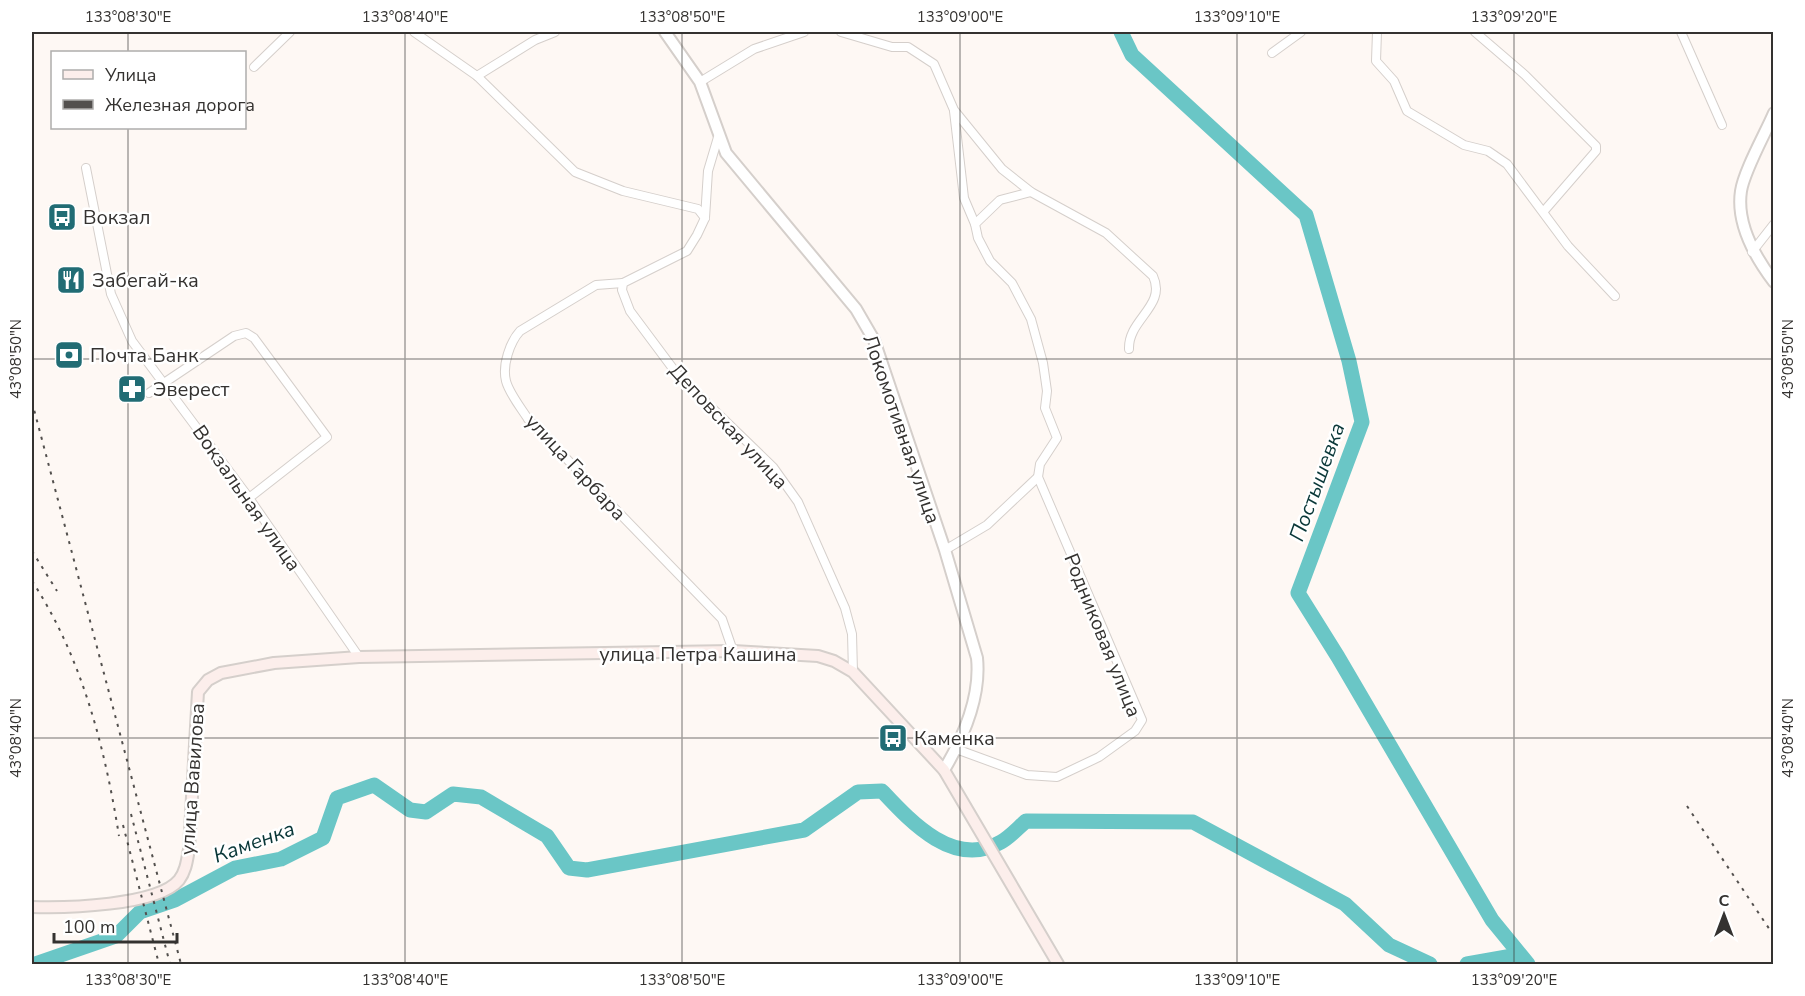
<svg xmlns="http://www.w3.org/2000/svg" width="1805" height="996" font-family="'Nunito Sans',sans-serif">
	<rect width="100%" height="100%" fill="#fef8f4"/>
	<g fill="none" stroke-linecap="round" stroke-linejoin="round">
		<!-- river -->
		<g stroke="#6ac6c6" stroke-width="15">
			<path d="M 1121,32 L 1132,55 L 1306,215 L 1349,361 L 1362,422 L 1298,593 L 1338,657 L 1492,920 L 1528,964"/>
			<path d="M 35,964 L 116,936 L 140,912 L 175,900 L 235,868 L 281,859 L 323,838 L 337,798 L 374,785 L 410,810 L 426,812 L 453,794 L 481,797 L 547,836 L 569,868 L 587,870 L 804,830 L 858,792 L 882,791 C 911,822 954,869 1001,842 C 1010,837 1018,828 1026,821 L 1193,822 L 1345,904 L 1389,945 L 1430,964"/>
			<path d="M 1467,964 L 1518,955"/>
		</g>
		<!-- minor casing -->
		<g stroke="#d5cfcb" stroke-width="10">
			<g id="minor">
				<path d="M 414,32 L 477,76 L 575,172 L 623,191 L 698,209 L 705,218"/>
				<path d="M 841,32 L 892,47 L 908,47 L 934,64 L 954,110 L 1002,169 L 1031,192 L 1106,233 L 1153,276 C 1167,306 1128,319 1129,349"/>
				<path d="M 1377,32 L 1376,61 L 1394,81 L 1407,111 L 1464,145 L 1488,151 L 1507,164 L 1568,246 L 1615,296"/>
				<path d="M 1475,32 L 1525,75 L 1596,146 L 1596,151 L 1544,211"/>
				<path d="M 1681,32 L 1722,125"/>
				<path d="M 1272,53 L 1301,32"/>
				<path d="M 254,67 L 290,32"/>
				<path d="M 477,76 L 535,40 L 555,32"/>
				<path d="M 700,82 L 754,49 L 804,32"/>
				<path d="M 954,111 L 964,198 L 975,224"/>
				<path d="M 719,134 L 708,171 L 705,218 L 697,235 L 687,251 L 623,283 L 622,290 L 630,311 L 677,374 L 773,467 L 798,502 L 845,608 L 852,634 L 853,672"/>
				<path d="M 86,168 L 111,294 L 132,341 L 249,498 L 359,657"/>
				<path d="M 1752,252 L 1774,224"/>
				<path d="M 623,283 L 596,285 L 520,331 C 510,342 502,365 506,381 C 509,393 521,408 528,419 L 722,619 L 733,651"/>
				<path d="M 149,393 L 234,336 L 246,333 L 254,338 L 327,437 L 249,498"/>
				<path d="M 945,550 L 987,525 L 1038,477"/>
				<path d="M 956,749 L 1027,775 L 1057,777 L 1099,757 L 1135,731 L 1142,720 L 1038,477 L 1040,464 L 1057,438 L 1045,408 L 1047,391 L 1043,363 L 1031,319 L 1012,283 L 990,261 L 978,238 L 975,224 L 1000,200 L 1031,192"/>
			</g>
		</g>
		<!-- tertiary casing -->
		<g stroke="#d5cfcb" stroke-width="14">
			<g id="tertiary">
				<path d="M 665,32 L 700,82 L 726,153 L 856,309 L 874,340 L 945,550 L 977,658 C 981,697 963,738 944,770"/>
				<path d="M 1774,113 C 1765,134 1744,171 1741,191 C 1736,224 1755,257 1774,282"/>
			</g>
		</g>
		<!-- secondary casing -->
		<g stroke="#d5cfcb" stroke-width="14">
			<path id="secondary" d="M 32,907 C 64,908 158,906 179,880 C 186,871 187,860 189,849 L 198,692 L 208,680 L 221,673 L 274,663 L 359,657 L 733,651 L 818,656 L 834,661 L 853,672 L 944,770 L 1058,964"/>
		</g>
		<!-- minor -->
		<use href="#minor" stroke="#fff" stroke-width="8"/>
		<!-- tertiary -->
		<use href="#tertiary" stroke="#fff" stroke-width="10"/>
		<!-- secondary -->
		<use href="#secondary" stroke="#fceeeb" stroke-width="10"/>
		<!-- rail -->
		<g stroke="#53504e" stroke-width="2" stroke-dasharray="3 6" stroke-linecap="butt">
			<path d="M 32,402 L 181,964"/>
			<path d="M 32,551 L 57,591"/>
			<path d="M 32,581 C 82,657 105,748 119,836"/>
			<path d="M 1687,806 L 1774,936"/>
			<path d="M 131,814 L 170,964"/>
			<path d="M 123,825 L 159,964"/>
		</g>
	</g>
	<!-- ticks -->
	<path fill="none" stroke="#343230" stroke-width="1.5" stroke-opacity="0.45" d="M 128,32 L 128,52M 405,32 L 405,964M 682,32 L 682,964M 960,32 L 960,964M 1237,32 L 1237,964M 1514,32 L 1514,964M 128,128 L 128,964M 32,359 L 1774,359M 32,738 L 1774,738"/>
	<!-- icons -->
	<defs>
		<g id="bus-square" transform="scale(1.5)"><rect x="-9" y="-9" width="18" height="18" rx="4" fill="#216c74" stroke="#fff"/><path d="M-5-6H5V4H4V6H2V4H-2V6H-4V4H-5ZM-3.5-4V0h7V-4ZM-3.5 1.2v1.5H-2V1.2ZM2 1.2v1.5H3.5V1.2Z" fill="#fff"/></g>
		<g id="restaurant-square" transform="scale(1.5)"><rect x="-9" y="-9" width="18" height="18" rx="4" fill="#216c74" stroke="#fff"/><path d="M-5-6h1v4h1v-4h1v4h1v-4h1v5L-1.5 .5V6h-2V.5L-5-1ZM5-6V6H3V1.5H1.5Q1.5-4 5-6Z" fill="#fff"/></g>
		<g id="bank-square" transform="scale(1.5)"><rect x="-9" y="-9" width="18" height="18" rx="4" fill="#216c74" stroke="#fff"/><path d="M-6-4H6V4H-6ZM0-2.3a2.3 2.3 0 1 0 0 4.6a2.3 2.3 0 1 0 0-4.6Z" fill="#fff"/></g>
		<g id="pharmacy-square" transform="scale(1.5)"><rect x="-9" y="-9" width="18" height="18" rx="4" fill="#216c74" stroke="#fff"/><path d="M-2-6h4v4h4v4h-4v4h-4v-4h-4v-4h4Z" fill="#fff"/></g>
	</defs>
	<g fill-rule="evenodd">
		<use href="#bus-square" x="62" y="217"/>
		<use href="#restaurant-square" x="71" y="280"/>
		<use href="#bank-square" x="69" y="355"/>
		<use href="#pharmacy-square" x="132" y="389"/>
		<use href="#bus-square" x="893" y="738"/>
	</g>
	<g text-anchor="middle" stroke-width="5" stroke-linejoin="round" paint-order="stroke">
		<!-- poi labels -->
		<g font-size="20" fill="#343230" stroke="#fff" text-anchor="start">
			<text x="83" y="224">Вокзал</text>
			<text x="92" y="287">Забегай-ка</text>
			<text x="90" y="362">Почта Банк</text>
			<text x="153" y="396">Эверест</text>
			<text x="914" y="745">Каменка</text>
		</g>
		<!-- street labels -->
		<g font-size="20" fill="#343230" stroke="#fff">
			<text transform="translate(729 426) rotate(47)" y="7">Деповская улица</text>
			<text transform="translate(902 429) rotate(71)" y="7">Локомотивная улица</text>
			<text transform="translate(576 467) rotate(47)" y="7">улица Гарбара</text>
			<text transform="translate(247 498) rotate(55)" y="7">Вокзальная улица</text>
			<text transform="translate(1103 635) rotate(68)" y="7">Родниковая улица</text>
			<text x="698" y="661">улица Петра Кашина</text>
			<text transform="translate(192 779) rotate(-86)" y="7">улица Вавилова</text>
		</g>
		<!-- water labels -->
		<g font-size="21" font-style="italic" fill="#093738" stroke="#fff">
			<text transform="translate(1317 482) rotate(-70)" y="7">Постышевка</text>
			<text transform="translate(254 842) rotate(-20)" y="7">Каменка</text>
		</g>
	</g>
	<!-- border -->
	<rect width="1805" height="996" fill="none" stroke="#ffffff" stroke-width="66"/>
	<!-- legend -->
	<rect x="51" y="51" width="195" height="78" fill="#ffffff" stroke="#aeadac" stroke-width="1.5"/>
	<rect x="63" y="70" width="30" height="9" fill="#fceeeb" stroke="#aeadac" stroke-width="1.5"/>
	<text x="105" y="81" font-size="18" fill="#343230">Улица</text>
	<rect x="63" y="100" width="30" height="9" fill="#53504e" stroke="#aeadac" stroke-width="1.5"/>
	<text x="105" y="111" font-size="18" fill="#343230">Железная дорога</text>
	<!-- north arrow -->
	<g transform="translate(1724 915)" stroke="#ffffff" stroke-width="4.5" paint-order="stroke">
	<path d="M0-4.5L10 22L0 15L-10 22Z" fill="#343230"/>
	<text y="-9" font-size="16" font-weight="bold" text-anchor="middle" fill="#343230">С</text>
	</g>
	<!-- scale -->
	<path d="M54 933v9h123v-9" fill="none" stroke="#343230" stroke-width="3"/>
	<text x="63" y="933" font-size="18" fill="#343230" stroke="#ffffff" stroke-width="4.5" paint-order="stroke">100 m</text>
	<rect x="33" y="33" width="1739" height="930" fill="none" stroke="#343230" stroke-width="2"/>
	<g font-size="15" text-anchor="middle" fill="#343230">
		<text x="128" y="22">133°08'30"E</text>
		<text x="405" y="22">133°08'40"E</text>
		<text x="682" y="22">133°08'50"E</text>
		<text x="960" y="22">133°09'00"E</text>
		<text x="1237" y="22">133°09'10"E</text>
		<text x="1514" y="22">133°09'20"E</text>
		<text transform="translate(16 359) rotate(-90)" y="5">43°08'50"N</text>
		<text transform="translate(1788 359) rotate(-90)" y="5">43°08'50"N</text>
		<text transform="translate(16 738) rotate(-90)" y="5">43°08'40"N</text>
		<text transform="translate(1788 738) rotate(-90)" y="5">43°08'40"N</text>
		<text x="128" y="985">133°08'30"E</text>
		<text x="405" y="985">133°08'40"E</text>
		<text x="682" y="985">133°08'50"E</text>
		<text x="960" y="985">133°09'00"E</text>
		<text x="1237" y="985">133°09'10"E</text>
		<text x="1514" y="985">133°09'20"E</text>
	</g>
</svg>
